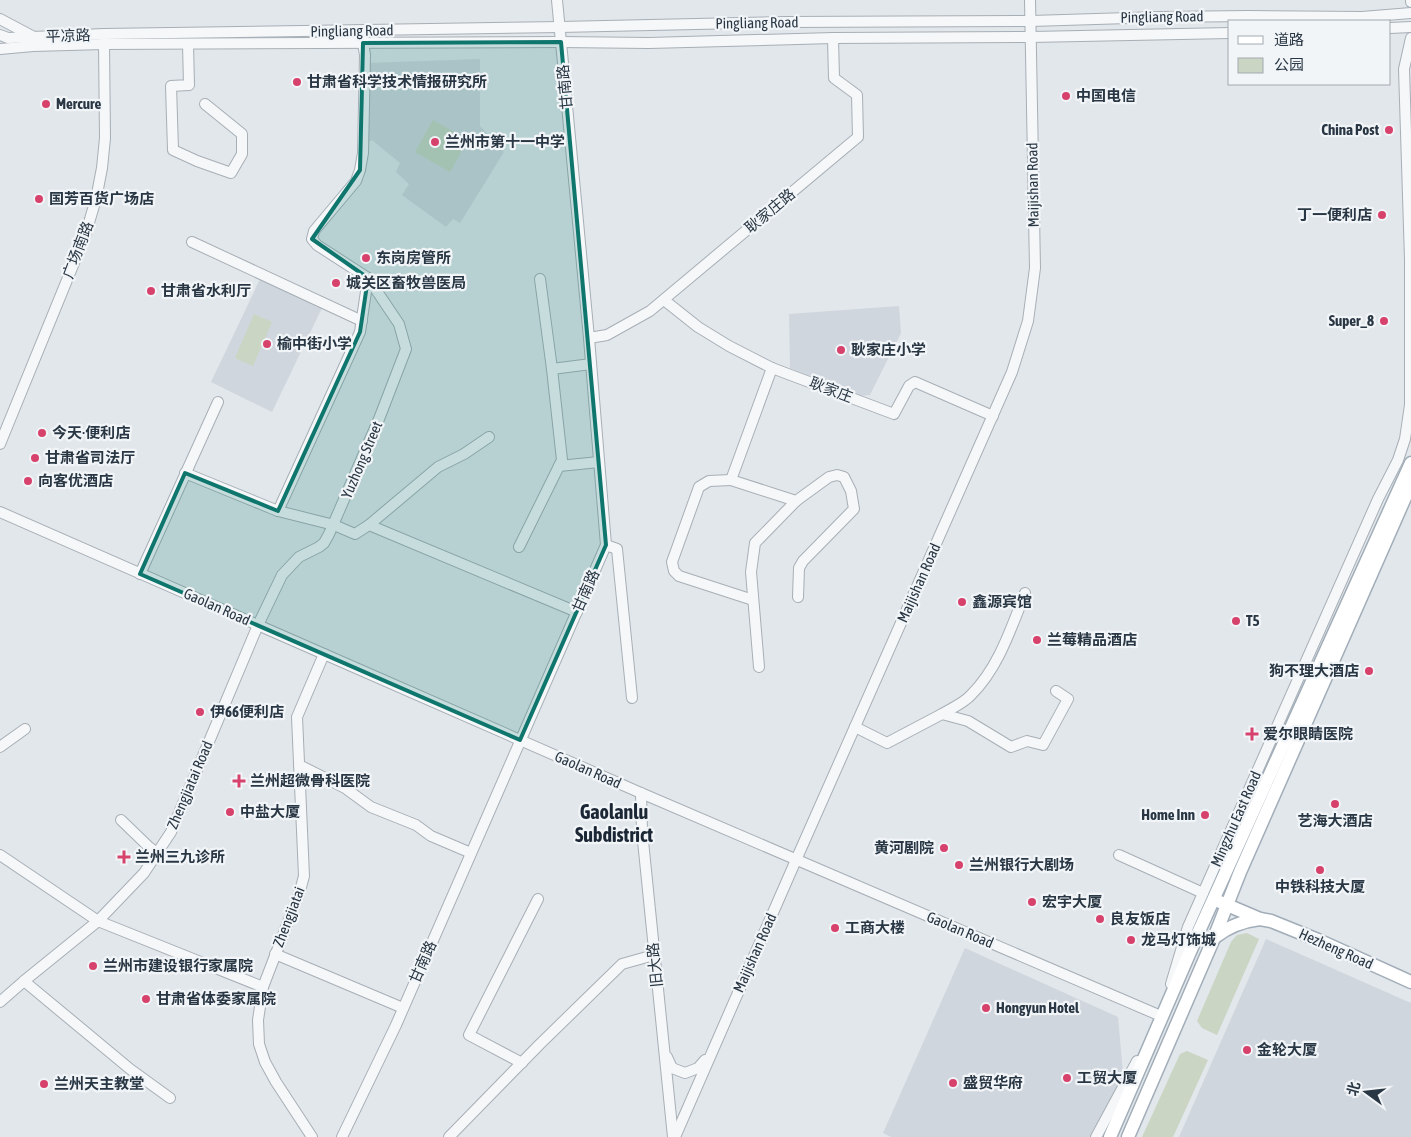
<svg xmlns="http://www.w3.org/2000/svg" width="1411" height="1137" font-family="'Asap Condensed','Noto Sans SC',sans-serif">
	<rect width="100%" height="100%" fill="#e2e7eb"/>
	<!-- built -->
	<g fill="#d0d6dd">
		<path d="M 480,59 L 480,126 L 504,152 L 460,223 L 453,219 L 446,227 L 402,195 L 409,184 L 396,172 L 400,163 L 372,140 L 365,144 L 367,63 Z"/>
		<path d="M 260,279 L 323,306 L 272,412 L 211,382 Z"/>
		<path d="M 899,306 L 901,333 L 870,395 L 860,396 L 790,368 L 789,314 Z"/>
		<path d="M 1266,939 L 1411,1003 L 1411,1137 L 1179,1137 Z"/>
		<path d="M 965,948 L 1118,1017 L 1123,1073 L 1096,1137 L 891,1137 L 883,1133 Z"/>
	</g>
	<!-- green -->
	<g fill="#cad5c3">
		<path d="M 433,120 L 468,140 L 450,172 L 415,152 Z"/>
		<path d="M 254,314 L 272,322 L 253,366 L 235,358 Z"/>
		<path d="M 1247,933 L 1259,939 L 1217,1035 L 1202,1028 L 1197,1021 L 1231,942 L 1237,935 Z"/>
		<path d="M 1187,1051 L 1208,1060 L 1173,1137 L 1142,1137 L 1180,1054 Z"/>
	</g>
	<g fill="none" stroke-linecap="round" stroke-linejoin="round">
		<!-- minor casing -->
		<g stroke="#a7afb6" stroke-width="12">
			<g id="minor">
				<path d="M 1411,0 L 1411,2"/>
				<path d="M 0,19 L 32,36"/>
				<path d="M 1390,28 L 1411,27"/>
				<path d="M 0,35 L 8,38 L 104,34 L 560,27 L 787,22 L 1031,21 L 1161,17 L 1248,16 L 1362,17 L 1411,13"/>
				<path d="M 188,44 L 189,85 L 171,86 L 173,150 L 197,161 L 231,173 L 242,154 L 242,134 L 205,104"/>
				<path d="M 0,49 L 33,46 L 104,44 L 561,42 L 649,43 L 833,38 L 1031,37 L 1230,33"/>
				<path d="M 192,242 L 362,321"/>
				<path d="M 540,279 L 552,369"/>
				<path d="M 664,300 L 698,327 L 729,346 L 772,368 L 894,414 L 909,386 L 915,382 L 993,416"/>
				<path d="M 589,338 L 607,335 L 650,311 L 858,137 L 857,95 L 834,78 L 833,38"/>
				<path d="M 772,368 L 731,480 L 796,501 L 829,477 L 837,475 L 844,477 L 851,491 L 854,509 L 803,561 L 799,568 L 798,597"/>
				<path d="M 0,444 L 85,236 L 96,199 L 102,168 L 105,138 L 104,44"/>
				<path d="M 559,466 L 599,462"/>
				<path d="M 185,473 L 278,511 L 334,525 L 355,534 L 369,525 L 577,612"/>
				<path d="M 731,480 L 709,481 L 699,487 L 672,562 L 674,571 L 679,576 L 753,600"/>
				<path d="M 278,511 L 360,332 L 368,278 L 317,245 L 312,239 L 314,231 L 356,181 L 360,170 L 363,153 L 365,55 L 362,37"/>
				<path d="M 0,512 L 641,793 L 1161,1016"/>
				<path d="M 369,525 L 438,467 L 464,454 L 489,437"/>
				<path d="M 606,545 L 617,549 L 632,698"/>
				<path d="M 519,547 L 562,460 L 552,369 L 591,364"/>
				<path d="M 140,574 L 218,402"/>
				<path d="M 759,667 L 751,572 L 755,543 L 796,501"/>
				<path d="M 942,714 C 952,708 964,703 971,695 C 999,667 1011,628 1025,593"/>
				<path d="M 855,727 L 887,743 L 942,714 L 968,721 L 1011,747 L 1027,741 L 1043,745 L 1068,699 L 1056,691"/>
				<path d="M 0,747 L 25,729"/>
				<path d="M 299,765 L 345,788 L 371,807 L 416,825 L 431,836 L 471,853"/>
				<path d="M 641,793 L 642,831 L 673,1137"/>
				<path d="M 121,820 L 149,847 L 157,853"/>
				<path d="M 0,855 L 98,921 L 263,987"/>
				<path d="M 1119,855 L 1203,893"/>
				<path d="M 275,954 L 403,1008"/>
				<path d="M 24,981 L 130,1069 L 170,1098"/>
				<path d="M 1171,984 L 1188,927 L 1378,499 L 1398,460 L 1405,439 L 1410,405 L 1410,259 L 1404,69 L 1411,38"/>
				<path d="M 0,1002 L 24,981 L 98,921 L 144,873 L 171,832 L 258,625 L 282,575 L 299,557 L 319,547 L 324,543 L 329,534 L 379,419 L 406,349 L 399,324 L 368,278"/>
				<path d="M 667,1057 L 672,1068 L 685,1073 L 698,1068 L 705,1060"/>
				<path d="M 522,1063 L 469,1035 L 538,899"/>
				<path d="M 312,1137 L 276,1082 L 265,1062 L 259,1044 L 258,1020 L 263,987 L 300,891 L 304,876 L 297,717 L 324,654"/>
				<path d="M 342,1137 L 396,1025 L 606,545 L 589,338 L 557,0"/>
				<path d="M 449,1137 L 540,1044 L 622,964 L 654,955"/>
				<path d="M 675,1137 L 796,860 L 1012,372 L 1028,321 L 1035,268 L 1030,0"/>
				<path d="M 1096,1137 L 1137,1061"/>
			</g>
		</g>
		<!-- major casing -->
		<g stroke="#a1adb8" stroke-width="15">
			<g id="major">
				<path d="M 1220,902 L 1260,919 L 1271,921 L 1318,940 L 1411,982"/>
				<path d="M 1215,937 C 1229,926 1243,921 1260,919"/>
				<path d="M 1110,1137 L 1199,931 L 1411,463"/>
				<path d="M 1128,1137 L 1214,938 L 1240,872 L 1411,484"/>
			</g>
		</g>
		<!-- minor -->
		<use href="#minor" stroke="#f5f7f9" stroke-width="10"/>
		<!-- major -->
		<use href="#major" stroke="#fff" stroke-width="12"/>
	</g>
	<!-- marked area -->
	<path fill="#0f766e" fill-opacity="0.2" stroke="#0f766e" stroke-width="4" stroke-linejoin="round" d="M 561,42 L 606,545 L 520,740 L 140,574 L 185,473 L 278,511 L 360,332 L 368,278 L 312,239 L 360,170 L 363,43 Z"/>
	<!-- markers -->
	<g fill="#d6426c" stroke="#f2f5f8" stroke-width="2">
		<circle cx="297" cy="82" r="5"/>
		<circle cx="1066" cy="96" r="5"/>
		<circle cx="46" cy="104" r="5"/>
		<circle cx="1389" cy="130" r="5"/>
		<circle cx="435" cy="142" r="5"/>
		<circle cx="39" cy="199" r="5"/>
		<circle cx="1382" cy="215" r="5"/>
		<circle cx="366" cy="258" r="5"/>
		<circle cx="336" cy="283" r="5"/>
		<circle cx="151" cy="291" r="5"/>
		<circle cx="1384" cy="321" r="5"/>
		<circle cx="267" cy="344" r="5"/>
		<circle cx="841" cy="350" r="5"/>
		<circle cx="42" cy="433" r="5"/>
		<circle cx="35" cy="458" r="5"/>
		<circle cx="28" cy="481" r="5"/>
		<circle cx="962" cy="602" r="5"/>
		<circle cx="1236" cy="621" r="5"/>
		<circle cx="1037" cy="640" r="5"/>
		<circle cx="1369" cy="671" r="5"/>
		<circle cx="200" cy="712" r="5"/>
		<path d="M1249.5 726.5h5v5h5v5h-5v5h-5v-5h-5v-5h5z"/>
		<path d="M236.5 773.5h5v5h5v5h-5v5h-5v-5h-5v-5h5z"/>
		<circle cx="1335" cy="804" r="5"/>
		<circle cx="230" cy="812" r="5"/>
		<circle cx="1205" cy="815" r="5"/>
		<circle cx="944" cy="848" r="5"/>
		<path d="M121.5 849.5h5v5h5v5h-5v5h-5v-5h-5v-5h5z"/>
		<circle cx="959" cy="865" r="5"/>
		<circle cx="1320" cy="870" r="5"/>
		<circle cx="1032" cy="902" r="5"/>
		<circle cx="1100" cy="919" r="5"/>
		<circle cx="835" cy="928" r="5"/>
		<circle cx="1131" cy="940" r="5"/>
		<circle cx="93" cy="966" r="5"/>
		<circle cx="146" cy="999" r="5"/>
		<circle cx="986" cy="1008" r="5"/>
		<circle cx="1247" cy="1050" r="5"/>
		<circle cx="1067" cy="1078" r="5"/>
		<circle cx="953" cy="1083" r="5"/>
		<circle cx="44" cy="1084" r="5"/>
	</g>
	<g text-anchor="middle" stroke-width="4.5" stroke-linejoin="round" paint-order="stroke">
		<!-- street labels -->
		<g font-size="15" fill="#293744" stroke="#f2f5f8">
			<text transform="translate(1162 17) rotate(-1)" y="5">Pingliang Road</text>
			<text transform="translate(757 23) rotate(-1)" y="5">Pingliang Road</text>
			<text transform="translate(352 31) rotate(-1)" y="5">Pingliang Road</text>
			<text transform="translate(68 36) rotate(-2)" y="5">平凉路</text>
			<text transform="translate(565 87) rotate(-95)" y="5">甘南路</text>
			<text transform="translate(1033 185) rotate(-91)" y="5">Maijishan Road</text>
			<text transform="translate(770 211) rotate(-40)" y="5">耿家庄路</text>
			<text transform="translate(78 250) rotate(-69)" y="5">广场南路</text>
			<text transform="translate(831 390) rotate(21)" y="5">耿家庄</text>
			<text transform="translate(362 460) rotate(-67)" y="5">Yuzhong Street</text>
			<text transform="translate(919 583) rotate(-66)" y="5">Maijishan Road</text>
			<text transform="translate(586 591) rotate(-66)" y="5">甘南路</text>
			<text transform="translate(217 607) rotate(24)" y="5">Gaolan Road</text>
			<text transform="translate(588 770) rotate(24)" y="5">Gaolan Road</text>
			<text transform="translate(190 785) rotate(-67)" y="5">Zhengjiatai Road</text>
			<text transform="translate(1236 819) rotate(-66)" y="5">Mingzhu East Road</text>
			<text transform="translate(289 917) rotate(-69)" y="5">Zhengjiatai</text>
			<text transform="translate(960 930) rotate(23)" y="5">Gaolan Road</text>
			<text transform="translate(1336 949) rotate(24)" y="5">Hezheng Road</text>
			<text transform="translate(755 953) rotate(-66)" y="5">Maijishan Road</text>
			<text transform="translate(423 962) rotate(-66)" y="5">甘南路</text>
			<text transform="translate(655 965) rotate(-96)" y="5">旧大路</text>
		</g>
		<!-- poi labels -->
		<g font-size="15" font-weight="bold" fill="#293744" stroke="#f2f5f8" text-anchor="start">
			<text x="307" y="87">甘肃省科学技术情报研究所</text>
			<text x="1076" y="101">中国电信</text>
			<text x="56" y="109">Mercure</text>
			<text x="1379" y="135" text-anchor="end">China Post</text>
			<text x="445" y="147">兰州市第十一中学</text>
			<text x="49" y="204">国芳百货广场店</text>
			<text x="1372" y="220" text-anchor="end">丁一便利店</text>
			<text x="376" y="263">东岗房管所</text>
			<text x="346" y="288">城关区畜牧兽医局</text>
			<text x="161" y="296">甘肃省水利厅</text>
			<text x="1374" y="326" text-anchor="end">Super_8</text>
			<text x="277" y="349">榆中街小学</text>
			<text x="851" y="355">耿家庄小学</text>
			<text x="52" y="438">今天·便利店</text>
			<text x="45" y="463">甘肃省司法厅</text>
			<text x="38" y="486">向客优酒店</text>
			<text x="972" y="607">鑫源宾馆</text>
			<text x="1246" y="626">T5</text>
			<text x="1047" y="645">兰莓精品酒店</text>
			<text x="1359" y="676" text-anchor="end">狗不理大酒店</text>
			<text x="210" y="717">伊66便利店</text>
			<text x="1263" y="739">爱尔眼睛医院</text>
			<text x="250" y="786">兰州超微骨科医院</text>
			<text x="240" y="817">中盐大厦</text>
			<text x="1195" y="820" text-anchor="end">Home Inn</text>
			<text x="1335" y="826" text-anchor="middle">艺海大酒店</text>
			<text x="934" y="853" text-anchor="end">黄河剧院</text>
			<text x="135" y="862">兰州三九诊所</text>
			<text x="969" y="870">兰州银行大剧场</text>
			<text x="1320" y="892" text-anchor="middle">中铁科技大厦</text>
			<text x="1042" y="907">宏宇大厦</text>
			<text x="1110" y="924">良友饭店</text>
			<text x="845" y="933">工商大楼</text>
			<text x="1141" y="945">龙马灯饰城</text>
			<text x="103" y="971">兰州市建设银行家属院</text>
			<text x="156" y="1004">甘肃省体委家属院</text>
			<text x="996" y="1013">Hongyun Hotel</text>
			<text x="1257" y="1055">金轮大厦</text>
			<text x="1077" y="1083">工贸大厦</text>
			<text x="963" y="1088">盛贸华府</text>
			<text x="54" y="1089">兰州天主教堂</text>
		</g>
		<!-- district labels -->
		<g font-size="20" font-weight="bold" fill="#1b2735" stroke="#f2f5f8">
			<text x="614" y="819">Gaolanlu<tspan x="614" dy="23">Subdistrict</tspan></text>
		</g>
	</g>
	<!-- legend -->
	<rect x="1228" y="20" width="162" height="65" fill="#f2f5f8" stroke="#a2a9b0"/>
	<rect x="1238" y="36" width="25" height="8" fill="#ffffff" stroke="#a2a9b0"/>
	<text x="1274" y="45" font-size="15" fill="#293744">道路</text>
	<rect x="1238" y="58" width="25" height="15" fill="#cad5c3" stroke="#a2a9b0"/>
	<text x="1274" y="70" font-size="15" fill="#293744">公园</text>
	<!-- north arrow -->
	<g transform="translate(1366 1092) rotate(285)" stroke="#f2f5f8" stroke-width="4" paint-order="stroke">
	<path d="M0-4L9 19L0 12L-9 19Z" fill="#293744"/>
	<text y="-8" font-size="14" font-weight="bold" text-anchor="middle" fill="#293744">北</text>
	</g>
</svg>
